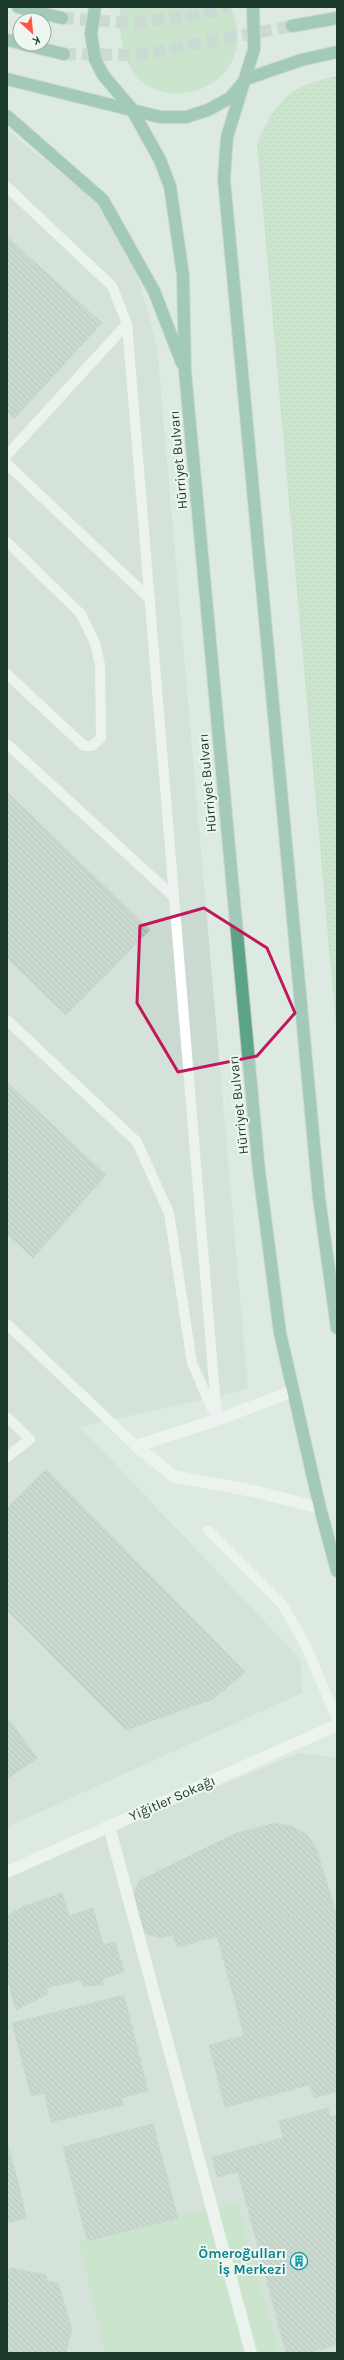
<svg xmlns="http://www.w3.org/2000/svg" width="344" height="2360" font-family="Karla,sans-serif">
	<defs>
		<pattern id="park-dots" width="8" height="8" patternUnits="userSpaceOnUse"><rect width="8" height="8" fill="#b3deb7"/><path d="M2 2h.1M6 6h.1" fill="none" stroke="#9abf9e" stroke-width="1.8" stroke-linecap="round"/></pattern>
		<pattern id="building-back-hatch" width="6" height="6" patternUnits="userSpaceOnUse"><rect width="6" height="6" fill="#b2c5ba"/><path d="M-1 5l2 2M0 0l6 6M5-1l2 2" fill="none" stroke="#90a198"/></pattern>
	</defs>
	<rect width="100%" height="100%" fill="#dceae2"/>
	<!-- built -->
	<g fill="#cbdad0">
		<path d="M 7,130 L 100,205 L 123,236 L 138,277 L 157,346 L 248,1389 L 80,1427 L 300,1659 L 302,1693 L 7,1827 Z"/>
		<path d="M 299,1753 L 337,1758 L 337,2353 L 280,2353 L 237,2202 L 78,2241 L 105,2353 L 7,2353 L 7,1873 Z"/>
	</g>
	<!-- grass -->
	<g fill="#b3deb7">
		<path d="M 121,7 L 231,7 C 268,96 135,130 122,43 C 120,30 118,20 121,7 Z"/>
		<path d="M 237,2202 L 280,2353 L 105,2353 L 78,2241 Z"/>
	</g>
	<!-- park -->
	<path fill="url(#park-dots)" d="M 337,76 L 337,1037 L 257,144 C 275,101 290,85 337,76 Z"/>
	<!-- building -->
	<g fill="url(#building-back-hatch)" stroke="#afc4b7">
		<path d="M 7,237 L 102,323 L 14,419 L 7,412 Z"/>
		<path d="M 7,792 L 150,930 L 66,1015 L 7,958 Z"/>
		<path d="M 7,1082 L 106,1175 L 33,1258 L 7,1234 Z"/>
		<path d="M 46,1469 L 245,1672 L 213,1699 L 126,1730 L 7,1610 L 7,1508 Z"/>
		<path d="M 7,1717 L 37,1758 L 7,1779 Z"/>
		<path d="M 276,1823 L 291,1826 L 306,1834 L 315,1845 L 334,1905 L 177,1947 L 173,1935 L 161,1938 L 145,1933 L 137,1914 L 133,1896 L 139,1881 L 236,1833 Z"/>
		<path d="M 62,1893 L 69,1916 L 93,1908 L 103,1945 L 115,1942 L 124,1972 L 102,1979 L 103,1985 L 83,1986 L 81,1980 L 46,1988 L 48,1994 L 16,2010 L 7,1979 L 7,1916 L 22,1907 Z"/>
		<path d="M 334,1905 L 337,1916 L 337,2011 L 244,2035 L 217,1936 Z"/>
		<path d="M 124,1995 L 148,2091 L 121,2098 L 123,2105 L 51,2122 L 44,2093 L 31,2096 L 12,2023 Z"/>
		<path d="M 337,2011 L 337,2092 L 314,2098 L 310,2085 L 225,2107 L 209,2045 Z"/>
		<path d="M 328,2108 L 330,2117 L 337,2115 L 337,2345 L 307,2353 L 286,2353 L 238,2172 L 217,2177 L 212,2157 L 283,2138 L 279,2121 Z"/>
		<path d="M 153,2124 L 178,2218 L 87,2241 L 63,2147 Z"/>
		<path d="M 7,2142 L 21,2194 L 7,2198 Z"/>
		<path d="M 21,2194 L 26,2218 L 7,2223 L 7,2198 Z"/>
		<path d="M 10,2268 L 46,2275 L 47,2281 L 58,2283 L 72,2329 L 66,2353 L 7,2353 L 7,2276 Z"/>
	</g>
	<g fill="none" stroke-linecap="round" stroke-linejoin="round">
		<!-- primary-tunnel -->
		<g stroke="#b6c7be" stroke-width="12" stroke-dasharray="12 6" stroke-linecap="butt">
			<path d="M 62,18 L 133,23 L 204,14 L 228,7"/>
			<path d="M 64,54 L 137,55 L 292,26"/>
		</g>
		<!-- primary casing -->
		<g stroke="#bbc4c0" stroke-width="14">
			<g id="primary">
				<path d="M 18,7 L 62,18"/>
				<path d="M 95,7 L 91,34 L 95,59 L 103,75 L 131,108 L 160,160 L 170,186 L 183,275 L 185,371 L 259,1171 L 280,1333 L 320,1508 L 337,1571"/>
				<path d="M 253,7 L 254,49 L 227,137 L 224,179 L 319,1198 L 337,1328"/>
				<path d="M 292,26 L 337,18"/>
				<path d="M 7,40 L 20,43"/>
				<path d="M 22,44 L 64,54"/>
				<path d="M 7,79 L 160,117 L 186,117 L 208,110 L 230,98 L 246,79 L 301,60 L 337,52"/>
				<path d="M 7,116 L 103,200 L 154,291 L 182,363"/>
			</g>
		</g>
		<!-- service -->
		<g stroke="#fff" stroke-width="10">
			<path d="M 7,187 L 112,286 L 127,324 L 217,1420"/>
			<path d="M 7,455 L 127,324"/>
			<path d="M 7,464 L 150,599"/>
			<path d="M 7,542 L 81,614 L 95,643 L 100,665 L 101,738 L 92,746 L 84,746 L 7,674"/>
			<path d="M 7,744 L 174,897"/>
			<path d="M 7,1020 L 137,1142 L 169,1213 L 192,1363 L 214,1413"/>
			<path d="M 7,1324 L 136,1446"/>
			<path d="M 7,1417 L 30,1439 L 7,1457"/>
			<path d="M 208,1530 L 282,1604 L 304,1642 L 337,1719"/>
		</g>
		<!-- minor -->
		<path stroke="#fff" stroke-width="12" d="M 109,1826 L 251,2353"/>
		<!-- tertiary -->
		<g stroke="#fff" stroke-width="12">
			<path d="M 136,1446 L 173,1476 L 258,1492 L 320,1508"/>
			<path d="M 136,1446 L 217,1420 L 293,1391"/>
			<path d="M 7,1872 L 337,1725"/>
		</g>
		<!-- primary -->
		<use href="#primary" stroke="#5da485" stroke-width="12"/>
	</g>
	<!-- marked area -->
	<path d="M0 0H344V2360H0ZM 204,908 L 267,948 L 295,1013 L 257,1056 L 178,1072 L 137,1003 L 140,926 Z" fill="#dceae2" fill-opacity=".55" fill-rule="evenodd"/>
	<path fill="none" stroke="#c2185b" stroke-width="3" stroke-linejoin="round" d="M 204,908 L 267,948 L 295,1013 L 257,1056 L 178,1072 L 137,1003 L 140,926 Z"/>
	<!-- icons -->
	<defs>
		<g id="building-ring" transform="scale(0.9)"><circle r="9.5" fill="#edf7f0" stroke="#0f9aa8" stroke-width="1.5"/><path d="M-4-6H4V6H1V3H-1V6H-4ZM-2.5-4.3h1.7v1.8h-1.7ZM.8-4.3h1.7v1.8H.8ZM-2.5-1h1.7V.8h-1.7ZM.8-1h1.7V.8H.8Z" fill="#0f9aa8"/></g>
	</defs>
	<g fill-rule="evenodd">
		<use href="#building-ring" x="299" y="2261"/>
	</g>
	<g text-anchor="middle" stroke-width="4" stroke-linejoin="round" paint-order="stroke">
		<!-- street labels -->
		<g font-size="14" fill="#1d3b2d" stroke="#edf7f0">
			<text transform="translate(178 460) rotate(-95)" y="5">Hürriyet Bulvarı</text>
			<text transform="translate(207 783) rotate(-95)" y="5">Hürriyet Bulvarı</text>
			<text transform="translate(238 1105) rotate(-96)" y="5">Hürriyet Bulvarı</text>
			<text transform="translate(172 1798) rotate(-24)" y="5">Yiğitler Sokağı</text>
		</g>
		<!-- culture labels -->
		<g font-size="14" font-weight="bold" fill="#0d838f" stroke="#edf7f0" text-anchor="end">
			<text x="286" y="2258">Ömeroğulları<tspan x="286" dy="16">İş Merkezi</tspan></text>
		</g>
	</g>
	<!-- border -->
	<rect width="344" height="2360" fill="none" stroke="#1d3b2d" stroke-width="16"/>
	<!-- north arrow -->
	<g transform="translate(32 32) rotate(153)"><circle r="19" fill="#edf7f0" stroke="#9aaca2"/>
	<path d="M0-3L7 15L0 10L-7 15Z" fill="#fe5247"/>
	<text y="-6" font-size="11" font-weight="bold" text-anchor="middle" fill="#1d3b2d">K</text>
	</g>
</svg>
